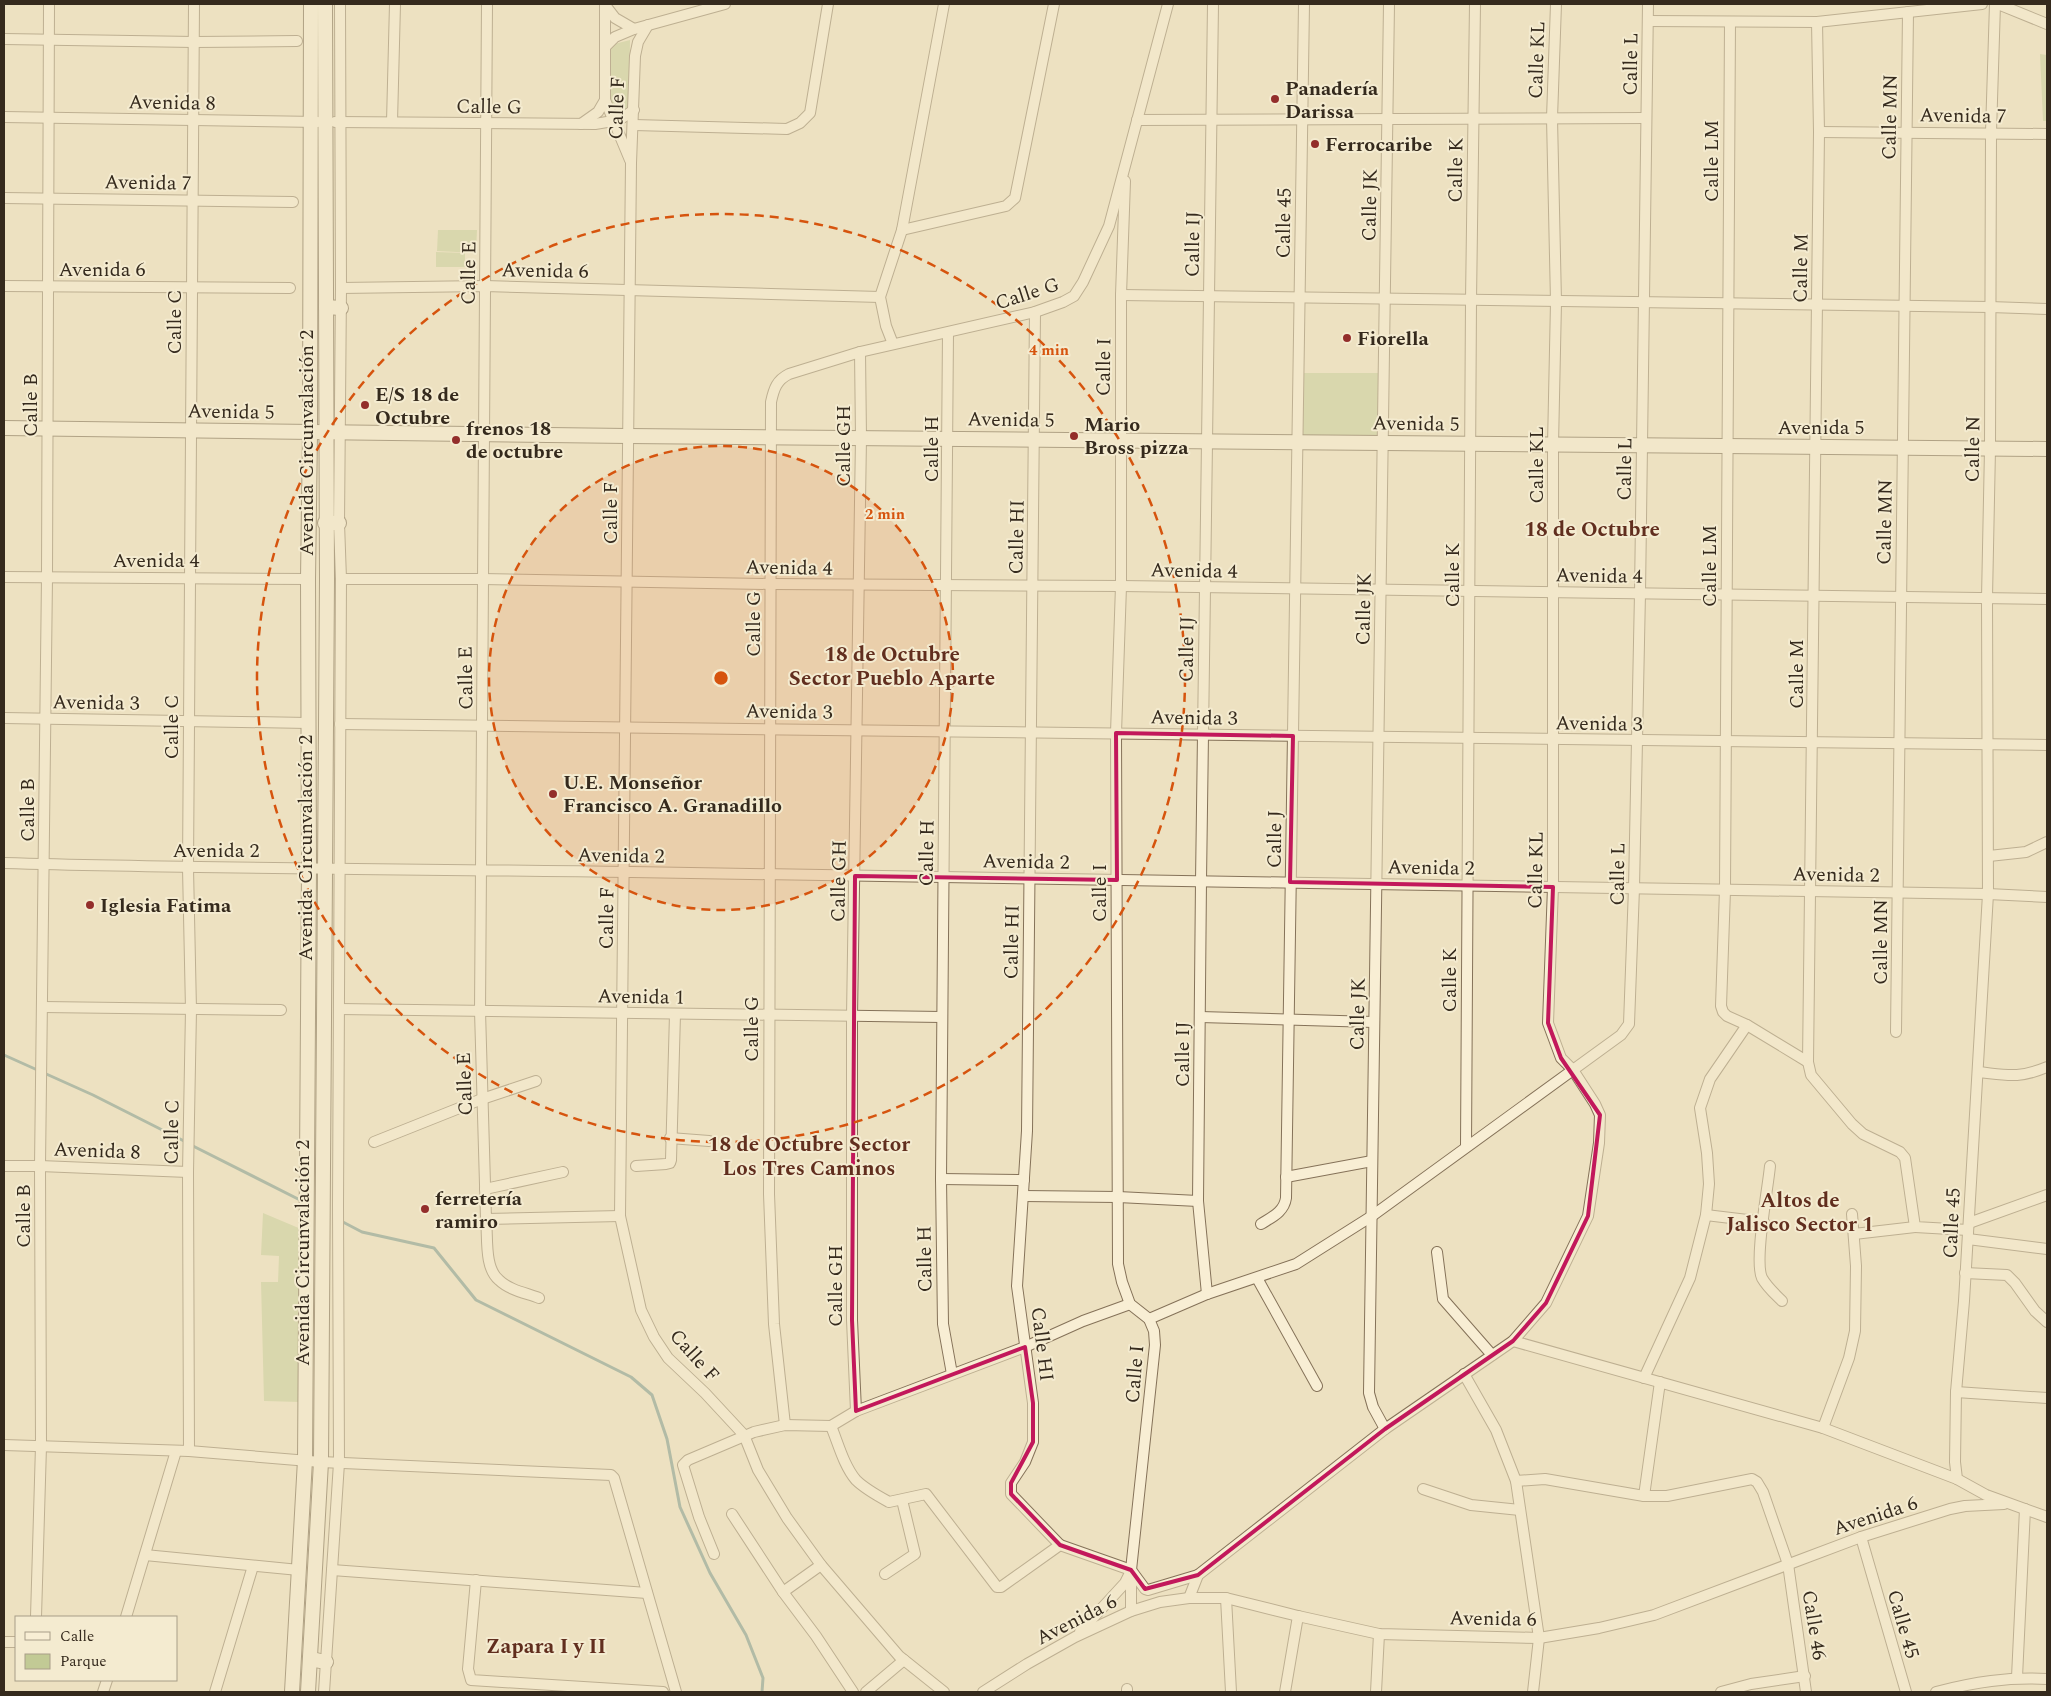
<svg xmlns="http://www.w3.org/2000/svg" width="2051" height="1696" font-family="Spectral,serif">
	<rect width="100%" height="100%" fill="#ede1c1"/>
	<!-- green -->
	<g fill="#c2ca95">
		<path d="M 630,40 L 629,111 L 611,108 L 610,45 Z"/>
		<path d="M 2040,54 L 2047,55 L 2047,121 L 2043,121 Z"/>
		<path d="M 438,230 L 477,230 L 476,253 L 437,251 Z"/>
		<path d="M 436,252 L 465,253 L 465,267 L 436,267 Z"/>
		<path d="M 1304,373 L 1381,373 L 1379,438 L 1302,437 Z"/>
		<path d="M 263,1213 L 301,1229 L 300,1402 L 264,1401 L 261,1282 L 278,1282 L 279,1256 L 261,1255 Z"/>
	</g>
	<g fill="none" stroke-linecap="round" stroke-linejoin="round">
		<!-- stream -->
		<g stroke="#6b8c85" stroke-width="3">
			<path d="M 4,1055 L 93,1095 L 186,1142"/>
			<path d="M 191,1145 L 302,1201"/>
			<path d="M 341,1221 L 362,1232 L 434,1248 L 476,1300 L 631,1377 L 652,1395 L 667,1439 L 680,1507 L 710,1573 L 746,1635 L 763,1678 L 762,1692"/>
		</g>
		<!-- street casing -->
		<g stroke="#857259" stroke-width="12">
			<g id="street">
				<path d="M 487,4 L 480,1011 L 486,1219 L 620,1216"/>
				<path d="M 1389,4 L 1369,1393 L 1373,1407 L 1385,1429 L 1513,1341 L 1546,1303 L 1588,1216 L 1599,1143 L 1600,1115 L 1595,1104 L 1573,1070 L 1561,1058 L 1548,1023 L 1553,887 L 1553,445 L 1556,302 L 1552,118 L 1556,4"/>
				<path d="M 1995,4 L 1991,132 L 1990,449 L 1987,598 L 1988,894 L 1964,1301 L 1956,1392 L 1955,1462 L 1957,1479 L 1986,1495 L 2047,1517"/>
				<path d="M 1998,4 L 2047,24"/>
				<path d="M 605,5 L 615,18 L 634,29"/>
				<path d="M 1648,21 L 1817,22 L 1982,4"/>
				<path d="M 1730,22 L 1725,890 L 1721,1006 L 1723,1012 L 1727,1016 L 1747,1025 L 1808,1062"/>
				<path d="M 1817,22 L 1819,132 L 1808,1062 L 1811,1075 L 1852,1124 L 1863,1134 L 1900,1152 L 1905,1158 L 1915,1227 L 1968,1230"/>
				<path d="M 648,25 L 638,42 L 635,56 L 631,163 L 620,1216 L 641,1310 L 654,1337 L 668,1358 L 705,1393 L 744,1435 L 758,1470 L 787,1518 L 821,1565 L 899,1656 L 944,1692"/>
				<path d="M 4,39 L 194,42 L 297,41"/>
				<path d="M 605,47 L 615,37 L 634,29 L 725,4"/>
				<path d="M 605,100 L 630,160"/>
				<path d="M 4,117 L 318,122"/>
				<path d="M 1137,120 L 1646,118"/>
				<path d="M 335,122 L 595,124 L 619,120 L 634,110"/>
				<path d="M 392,122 L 395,4"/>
				<path d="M 581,124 L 598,112 L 605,100 L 605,4"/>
				<path d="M 634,125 L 787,129 L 800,123 L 810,113 L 828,4"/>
				<path d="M 1819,132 L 2047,134"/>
				<path d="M 1125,181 L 1121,295 L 1121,586 L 1116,733 L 1118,1264 L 1122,1282 L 1130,1304 L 1149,1319 L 1154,1331 L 1155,1345 L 1131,1570 L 1131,1611"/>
				<path d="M 4,198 L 293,202"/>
				<path d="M 902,230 L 1006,206 L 1015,198 L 1054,4"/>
				<path d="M 4,286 L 290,288"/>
				<path d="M 341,288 L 485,286 L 880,297"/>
				<path d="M 1121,295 L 1990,307 L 2047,309"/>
				<path d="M 1035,312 L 1027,1131 L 1017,1286 L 1033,1403 L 1033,1442 L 1025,1462 L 1011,1483 L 1011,1494 L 1060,1545"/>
				<path d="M 948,333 L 941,1179 L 943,1324 L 952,1374"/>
				<path d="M 893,344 L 886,326 L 880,297 L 902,230 L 944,4"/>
				<path d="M 4,577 L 308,579"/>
				<path d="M 341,579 L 482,579 L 771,584 L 1121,586 L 2047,599"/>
				<path d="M 4,718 L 308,723"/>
				<path d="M 340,724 L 2047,745"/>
				<path d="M 1989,856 L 2026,852 L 2047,842"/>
				<path d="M 4,863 C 213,869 423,869 632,872 C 1084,879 1536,887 1988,894 L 2047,897"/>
				<path d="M 43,1007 L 281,1010"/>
				<path d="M 339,1009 L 942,1017"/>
				<path d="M 1200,1017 L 1374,1022"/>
				<path d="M 1896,1032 L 1908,12"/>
				<path d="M 1978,1072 C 2007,1075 2018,1079 2047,1067"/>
				<path d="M 670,1138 L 709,1141"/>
				<path d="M 374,1142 L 482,1099 L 536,1081"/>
				<path d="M 1466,1147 L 1471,301 L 1475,4"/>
				<path d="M 4,1166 L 40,1166 L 188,1172"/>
				<path d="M 636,1166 L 666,1164 L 670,1163 L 671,1160 L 675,1014"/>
				<path d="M 1770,1166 C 1768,1188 1754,1261 1762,1278 C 1767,1287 1775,1294 1782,1301"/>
				<path d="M 1286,1177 L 1372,1161"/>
				<path d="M 941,1179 L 1024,1180"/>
				<path d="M 485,1189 L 563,1172"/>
				<path d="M 1023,1196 L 1118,1197 L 1198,1201"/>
				<path d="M 1706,1215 L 1764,1222"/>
				<path d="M 486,1219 C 488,1237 484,1268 499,1280 C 509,1290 526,1293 539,1298"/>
				<path d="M 1969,1223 L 2047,1195"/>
				<path d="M 1261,1224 C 1272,1217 1284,1212 1286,1198 L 1304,4"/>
				<path d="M 1854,1234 L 1915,1227"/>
				<path d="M 1968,1239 L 2047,1249"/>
				<path d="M 1437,1252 L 1443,1299 L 1492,1355"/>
				<path d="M 1965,1273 L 2007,1275 L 2015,1283 L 2035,1311 L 2047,1322"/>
				<path d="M 1257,1278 L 1317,1386"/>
				<path d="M 1207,1294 L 1198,1201 L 1201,881 L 1213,4"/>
				<path d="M 1149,1319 L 1207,1294 L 1296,1264 L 1372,1216 L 1621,1035 L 1629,1024 L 1634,888 L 1640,593 L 1648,4"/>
				<path d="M 1513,1341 L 1823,1428 L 1957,1479"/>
				<path d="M 1464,1374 L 1496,1430 L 1516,1481 L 1539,1638 L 1533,1692"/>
				<path d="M 1644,1378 L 1690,1278 L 1706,1215 L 1709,1184 L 1707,1153 L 1700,1108 L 1710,1079 L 1747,1025"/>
				<path d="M 1956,1392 L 2047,1398"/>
				<path d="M 856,1411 L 852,1320 L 852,1016 L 861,438 L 860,352"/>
				<path d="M 785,1425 L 774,1324 L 769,1194 L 771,402 C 774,388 777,380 789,374 L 860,352 L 1035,312 L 1063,302 L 1074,296 L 1083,282 L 1109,226 L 1168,4"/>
				<path d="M 831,1426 C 838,1443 844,1466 856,1480 C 865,1489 878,1496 889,1502 L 926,1494 L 997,1587 L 1001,1587 L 1060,1545 L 1131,1570 L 1145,1589 L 1148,1590 L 1198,1575"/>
				<path d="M 1823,1428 L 1849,1358 L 1855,1331 L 1856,1266 L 1852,1214"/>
				<path d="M 4,1445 L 189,1451 L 321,1462 L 611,1475 L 614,1478 L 676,1692"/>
				<path d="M 189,1451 L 188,1172 L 191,1010 L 188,868 L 194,4"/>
				<path d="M 1516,1481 L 1545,1479 L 1644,1496 L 1667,1496 L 1752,1479 L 1757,1482 L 1763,1492 L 1788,1564 L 1806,1692"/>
				<path d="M 1423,1489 L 1471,1505 L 1520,1510"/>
				<path d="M 1644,1496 L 1660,1382"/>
				<path d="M 732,1514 L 783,1592 L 816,1636 L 853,1692"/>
				<path d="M 1861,1537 L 1906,1692"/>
				<path d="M 714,1554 L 699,1517 L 683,1465 L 688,1460 L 754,1432 L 785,1425 L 831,1426 L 856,1411 L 1025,1347 L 1083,1321 L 1130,1304"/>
				<path d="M 145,1555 L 299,1570"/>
				<path d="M 332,1570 L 647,1593"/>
				<path d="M 885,1574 L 915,1554 L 902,1500"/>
				<path d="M 476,1580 L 468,1669 L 471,1680 L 663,1692"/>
				<path d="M 783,1592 L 821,1565"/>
				<path d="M 1189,1598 L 1198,1575 L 1385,1429"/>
				<path d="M 1226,1598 L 1231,1692"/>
				<path d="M 36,1617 L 41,1446 L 40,1166 L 47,577 L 49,4"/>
				<path d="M 126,1617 L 176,1451"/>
				<path d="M 1080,1632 L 1125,1583 L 1130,1573"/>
				<path d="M 4,1642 L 16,1642"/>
				<path d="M 2017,1677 L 2025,1509"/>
				<path d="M 1127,1689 L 1127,1692"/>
				<path d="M 103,1692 L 107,1680"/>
				<path d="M 215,1692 L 253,1566"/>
				<path d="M 324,1692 L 339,1463 L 338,1205 L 341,579 L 339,523 L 341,288 L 340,4"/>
				<path d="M 866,1692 L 904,1660"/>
				<path d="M 983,1692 L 1027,1664 L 1075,1637 L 1131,1611 L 1160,1602 L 1189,1598 L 1226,1598 L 1298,1616 L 1379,1634 L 1539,1638 L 1599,1628 L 1654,1615 L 1861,1537 L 1950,1509 L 1965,1506 L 2004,1504"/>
				<path d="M 1285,1692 L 1298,1616"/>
				<path d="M 1376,1692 L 1379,1634"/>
				<path d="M 1721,1692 L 1751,1684 L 1805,1676"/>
				<path d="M 1936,1692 C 1975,1682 2007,1677 2047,1679"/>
			</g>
		</g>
		<!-- secondary casing -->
		<g stroke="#67543c" stroke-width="16">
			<g id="secondary">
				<path d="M 326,307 L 341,308"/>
				<path d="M 4,428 L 628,436 L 2047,449"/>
				<path d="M 325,523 L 339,523"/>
				<path d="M 310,1659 L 326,1662"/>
				<path d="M 292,1692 L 305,1460 L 309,868 L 308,579 L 310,432 L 311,4"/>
				<path d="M 308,1692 L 321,1462 L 327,579 L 325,4"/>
			</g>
		</g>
		<!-- street -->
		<use href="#street" stroke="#f8eed4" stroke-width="10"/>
		<!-- secondary -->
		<use href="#secondary" stroke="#f8eed4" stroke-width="14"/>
	</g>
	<!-- marked area -->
	<path d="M0 0H2051V1696H0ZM 1116,733 L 1293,736 L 1290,882 L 1553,887 L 1548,1023 L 1561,1058 L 1600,1115 L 1588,1216 L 1546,1303 L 1513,1341 L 1385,1429 L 1198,1575 L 1145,1589 L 1131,1570 L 1060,1545 L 1011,1494 L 1011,1483 L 1033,1442 L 1033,1403 L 1025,1347 L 856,1411 L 852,1320 L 855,876 L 1117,880 Z" fill="#ede1c1" fill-opacity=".55" fill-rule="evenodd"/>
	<path fill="none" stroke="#c2185b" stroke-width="4" stroke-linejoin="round" d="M 1116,733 L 1293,736 L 1290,882 L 1553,887 L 1548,1023 L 1561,1058 L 1600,1115 L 1588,1216 L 1546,1303 L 1513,1341 L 1385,1429 L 1198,1575 L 1145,1589 L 1131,1570 L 1060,1545 L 1011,1494 L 1011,1483 L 1033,1442 L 1033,1403 L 1025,1347 L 856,1411 L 852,1320 L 855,876 L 1117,880 Z"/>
	<!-- distance rings -->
	<circle cx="721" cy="678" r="232" fill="#d6540e" fill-opacity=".12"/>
	<g fill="none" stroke="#d6540e" stroke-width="2.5" stroke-dasharray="9 6">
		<circle cx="721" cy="678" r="232"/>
		<circle cx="721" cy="678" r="464"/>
	</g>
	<!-- markers -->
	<g fill="#932e2b" stroke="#f4ebd0" stroke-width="2">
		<circle cx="1275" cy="99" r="5"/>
		<circle cx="1315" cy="144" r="5"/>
		<circle cx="1347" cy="338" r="5"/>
		<circle cx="365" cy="405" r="5"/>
		<circle cx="1074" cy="436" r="5"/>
		<circle cx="456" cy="440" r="5"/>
		<circle cx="553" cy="794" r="5"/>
		<circle cx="90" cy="905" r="5"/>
		<circle cx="425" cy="1209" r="5"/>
	</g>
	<g text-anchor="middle" stroke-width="4" stroke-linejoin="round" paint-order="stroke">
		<!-- street labels -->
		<g font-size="20" fill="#352a1d" stroke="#f4ebd0">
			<text transform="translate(1536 60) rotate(-88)" y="7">Calle KL</text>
			<text transform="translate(1630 64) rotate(-89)" y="7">Calle L</text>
			<text transform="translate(172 102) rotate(1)" y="7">Avenida 8</text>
			<text transform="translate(489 106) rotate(1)" y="7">Calle G</text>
			<text transform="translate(616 108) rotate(-88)" y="7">Calle F</text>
			<text transform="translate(1963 115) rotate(1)" y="7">Avenida 7</text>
			<text transform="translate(1889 117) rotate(-89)" y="7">Calle MN</text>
			<text transform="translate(1711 161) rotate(-90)" y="7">Calle LM</text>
			<text transform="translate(1455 170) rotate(-89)" y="7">Calle K</text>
			<text transform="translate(148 182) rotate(1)" y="7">Avenida 7</text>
			<text transform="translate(1369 205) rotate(-89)" y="7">Calle JK</text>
			<text transform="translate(1283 223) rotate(-89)" y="7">Calle 45</text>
			<text transform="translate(1192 244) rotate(-89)" y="7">Calle IJ</text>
			<text transform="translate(1800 268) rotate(-89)" y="7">Calle M</text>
			<text x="102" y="276">Avenida 6</text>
			<text transform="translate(545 270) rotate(1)" y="7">Avenida 6</text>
			<text transform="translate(468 273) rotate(-89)" y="7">Calle E</text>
			<text transform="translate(1027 293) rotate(-18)" y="7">Calle G</text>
			<text transform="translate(174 322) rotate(-90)" y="7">Calle C</text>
			<text transform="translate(1103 367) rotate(-89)" y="7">Calle I</text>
			<text transform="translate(30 405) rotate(-90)" y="7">Calle B</text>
			<text transform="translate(231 411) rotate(1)" y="7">Avenida 5</text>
			<text transform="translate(1011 419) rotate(1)" y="7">Avenida 5</text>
			<text transform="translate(1416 423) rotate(1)" y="7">Avenida 5</text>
			<text x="1821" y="434">Avenida 5</text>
			<text transform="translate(306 443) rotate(-90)" y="7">Avenida Circunvalación 2</text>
			<text transform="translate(843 446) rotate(-90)" y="7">Calle GH</text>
			<text transform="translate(931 449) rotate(-90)" y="7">Calle H</text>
			<text transform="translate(1972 449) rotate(-89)" y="7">Calle N</text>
			<text transform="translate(1536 465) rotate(-90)" y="7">Calle KL</text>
			<text transform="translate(1624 469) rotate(-89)" y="7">Calle L</text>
			<text transform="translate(610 513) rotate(-90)" y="7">Calle F</text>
			<text transform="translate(1884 522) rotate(-89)" y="7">Calle MN</text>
			<text transform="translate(1016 537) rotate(-89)" y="7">Calle HI</text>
			<text x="156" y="567">Avenida 4</text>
			<text transform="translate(1709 566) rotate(-90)" y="7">Calle LM</text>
			<text transform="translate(789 567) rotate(1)" y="7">Avenida 4</text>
			<text transform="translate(1194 570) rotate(1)" y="7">Avenida 4</text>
			<text transform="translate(1452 575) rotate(-90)" y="7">Calle K</text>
			<text transform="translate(1599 575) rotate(1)" y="7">Avenida 4</text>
			<text transform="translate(1363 609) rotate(-89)" y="7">Calle JK</text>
			<text transform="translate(753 624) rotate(-90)" y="7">Calle G</text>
			<text transform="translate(1186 649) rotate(-89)" y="7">Calle IJ</text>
			<text transform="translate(1796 674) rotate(-90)" y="7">Calle M</text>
			<text transform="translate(465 678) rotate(-91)" y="7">Calle E</text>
			<text transform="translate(96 702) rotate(1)" y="7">Avenida 3</text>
			<text transform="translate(789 711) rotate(1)" y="7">Avenida 3</text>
			<text transform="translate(1194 717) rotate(1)" y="7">Avenida 3</text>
			<text transform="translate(1599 723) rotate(1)" y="7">Avenida 3</text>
			<text transform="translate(171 727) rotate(-90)" y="7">Calle C</text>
			<text transform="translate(27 810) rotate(-90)" y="7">Calle B</text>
			<text transform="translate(1274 839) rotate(-89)" y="7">Calle J</text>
			<text transform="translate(305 848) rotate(-90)" y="7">Avenida Circunvalación 2</text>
			<text x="216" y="857">Avenida 2</text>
			<text transform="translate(926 853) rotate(-89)" y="7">Calle H</text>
			<text transform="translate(621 855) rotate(1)" y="7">Avenida 2</text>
			<text transform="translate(1026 861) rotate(1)" y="7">Avenida 2</text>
			<text transform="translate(1431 867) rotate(1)" y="7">Avenida 2</text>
			<text transform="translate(1535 870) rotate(-89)" y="7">Calle KL</text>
			<text transform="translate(1617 874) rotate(-89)" y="7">Calle L</text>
			<text transform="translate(1836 874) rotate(1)" y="7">Avenida 2</text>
			<text transform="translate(838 881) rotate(-89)" y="7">Calle GH</text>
			<text transform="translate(1099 893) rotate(-90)" y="7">Calle I</text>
			<text transform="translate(606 918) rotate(-89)" y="7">Calle F</text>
			<text transform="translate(1011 942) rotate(-89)" y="7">Calle HI</text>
			<text transform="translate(1880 942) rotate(-90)" y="7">Calle MN</text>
			<text transform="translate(1449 980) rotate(-90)" y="7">Calle K</text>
			<text transform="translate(641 996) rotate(1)" y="7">Avenida 1</text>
			<text transform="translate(1357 1014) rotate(-89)" y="7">Calle JK</text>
			<text transform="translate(751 1029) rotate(-90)" y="7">Calle G</text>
			<text transform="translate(1182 1054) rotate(-90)" y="7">Calle IJ</text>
			<text transform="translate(464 1084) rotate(-92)" y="7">Calle E</text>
			<text transform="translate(171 1132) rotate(-89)" y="7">Calle C</text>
			<text transform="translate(97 1150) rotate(2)" y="7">Avenida 8</text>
			<text transform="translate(23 1216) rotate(-90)" y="7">Calle B</text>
			<text transform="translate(1951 1223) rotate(-87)" y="7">Calle 45</text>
			<text transform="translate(302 1253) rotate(-90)" y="7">Avenida Circunvalación 2</text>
			<text transform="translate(924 1259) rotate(-91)" y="7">Calle H</text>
			<text transform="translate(835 1286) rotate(-90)" y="7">Calle GH</text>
			<text transform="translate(1043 1344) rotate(83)" y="7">Calle HI</text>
			<text transform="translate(695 1355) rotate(48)" y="7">Calle F</text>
			<text transform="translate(1134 1374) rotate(-85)" y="7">Calle I</text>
			<text transform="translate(1875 1515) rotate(-18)" y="7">Avenida 6</text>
			<text transform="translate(1493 1618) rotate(1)" y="7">Avenida 6</text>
			<text transform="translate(1076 1619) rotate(-27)" y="7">Avenida 6</text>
			<text transform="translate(1904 1624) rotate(74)" y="7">Calle 45</text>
			<text transform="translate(1815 1625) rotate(81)" y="7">Calle 46</text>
		</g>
		<!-- poi labels -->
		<g font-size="20" font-weight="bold" fill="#352a1d" stroke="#f4ebd0" text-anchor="start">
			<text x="1285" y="95">Panadería<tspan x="1285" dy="23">Darissa</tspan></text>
			<text x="1325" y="151">Ferrocaribe</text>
			<text x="1357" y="345">Fiorella</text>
			<text x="375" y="401">E/S 18 de<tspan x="375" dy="23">Octubre</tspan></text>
			<text x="1084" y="431">Mario<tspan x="1084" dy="23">Bross pizza</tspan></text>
			<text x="466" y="435">frenos 18<tspan x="466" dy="23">de octubre</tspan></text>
			<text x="563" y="789">U.E. Monseñor<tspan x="563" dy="23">Francisco A. Granadillo</tspan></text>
			<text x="100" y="912">Iglesia Fatima</text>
			<text x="435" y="1205">ferretería<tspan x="435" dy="23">ramiro</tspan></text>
		</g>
		<!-- neighbourhood labels -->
		<g font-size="21" font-weight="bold" fill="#612e1e" stroke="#f4ebd0">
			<text x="1592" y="536">18 de Octubre</text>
			<text x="892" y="661">18 de Octubre<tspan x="892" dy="24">Sector Pueblo Aparte</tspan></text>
			<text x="809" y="1151">18 de Octubre Sector<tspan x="809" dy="24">Los Tres Caminos</tspan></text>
			<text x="1800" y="1207">Altos de<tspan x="1800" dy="24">Jalisco Sector 1</tspan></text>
			<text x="546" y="1653">Zapara I y II</text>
		</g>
	</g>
	<circle cx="721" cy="678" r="8" fill="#d6540e" stroke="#f4ebd0" stroke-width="2.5"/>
	<g font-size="15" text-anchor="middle" font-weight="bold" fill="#d6540e" stroke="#f4ebd0" stroke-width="4" stroke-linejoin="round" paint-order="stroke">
		<text x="1049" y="355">4 min</text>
		<text x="885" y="519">2 min</text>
	</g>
	<!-- border -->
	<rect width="2051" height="1696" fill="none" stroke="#352a1d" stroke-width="10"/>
	<!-- legend -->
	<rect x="15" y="1616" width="162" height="65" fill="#f4ebd0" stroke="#a89e88"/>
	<rect x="25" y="1632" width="25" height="8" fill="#f8eed4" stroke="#a89e88"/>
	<text x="60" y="1641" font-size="15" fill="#352a1d">Calle</text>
	<rect x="25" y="1654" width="25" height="15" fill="#c2ca95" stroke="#a89e88"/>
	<text x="60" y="1666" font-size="15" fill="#352a1d">Parque</text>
</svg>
